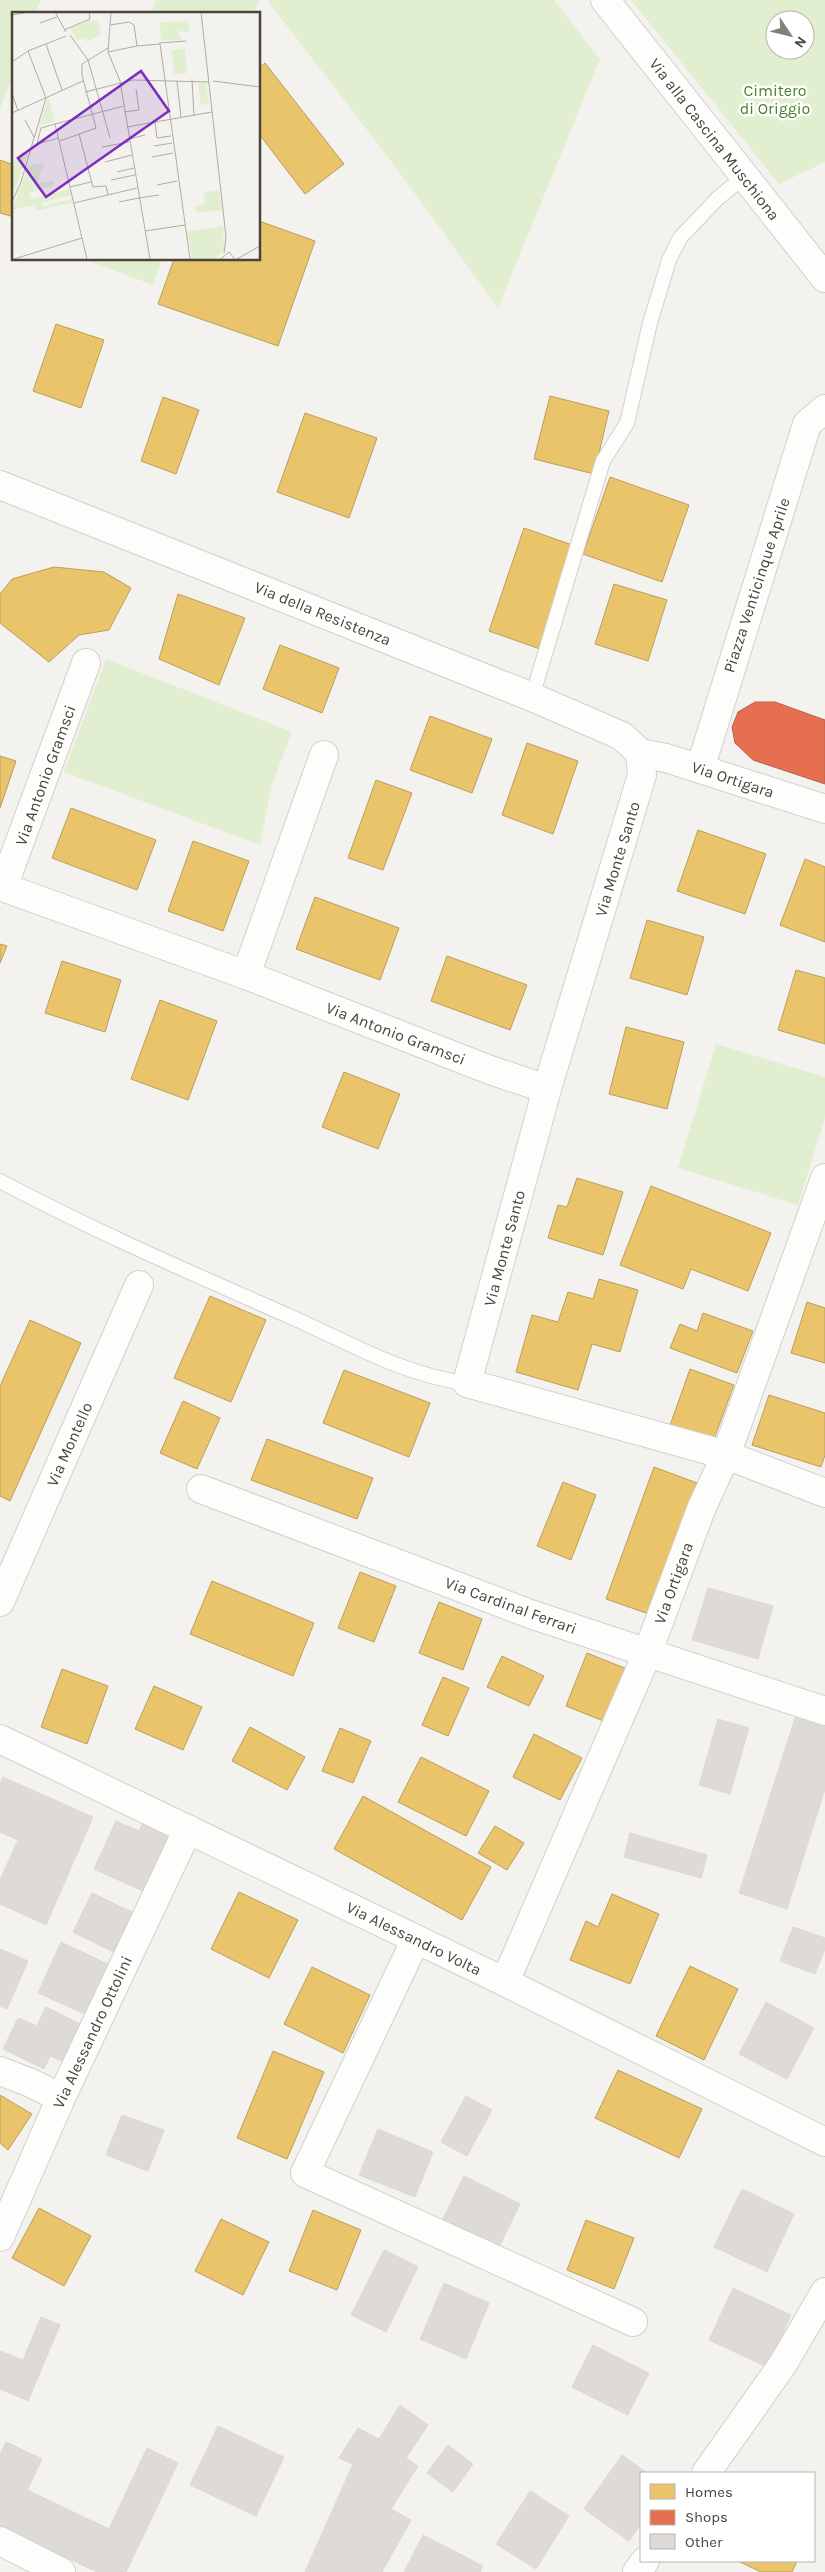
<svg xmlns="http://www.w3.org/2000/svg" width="825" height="2572" font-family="Karla,sans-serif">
	<rect width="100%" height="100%" fill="#f4f2ee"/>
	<!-- green -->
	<g fill="#e1eecf" fill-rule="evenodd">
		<path d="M 0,0 L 41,0 L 35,14 L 14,14 L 14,72 L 0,109 Z"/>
		<path d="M 156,0 L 259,0 L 254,14 L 151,14 Z"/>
		<path d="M 267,0 L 554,0 L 600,59 L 498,308 L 394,165 Z"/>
		<path d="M 631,0 L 825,0 L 825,162 L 779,184 ZM 775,20 L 805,20 L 805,50 L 775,50 Z"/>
		<path d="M 84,259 L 162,259 L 153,285 Z"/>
		<path d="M 106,659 L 292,732 L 272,784 L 260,845 L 64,772 Z"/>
		<path d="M 716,1044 L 825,1077 L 825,1118 L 798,1205 L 678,1168 Z"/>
	</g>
	<!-- homes -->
	<g fill="#e9c46a" stroke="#ba9e5b">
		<path d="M 265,63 L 344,164 L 305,194 L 259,134 L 259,68 Z"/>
		<path d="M 0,160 L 14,165 L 14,217 L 0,213 Z"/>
		<path d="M 259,221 L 315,241 L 278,346 L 158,304 L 174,259 L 259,259 Z"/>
		<path d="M 56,324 L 104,340 L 81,408 L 33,391 Z"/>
		<path d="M 550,396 L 609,411 L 594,474 L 534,459 Z"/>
		<path d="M 163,397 L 199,410 L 176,474 L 141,461 Z"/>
		<path d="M 305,413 L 377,438 L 349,518 L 277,492 Z"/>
		<path d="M 610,477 L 689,505 L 662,582 L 583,554 Z"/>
		<path d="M 524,528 L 575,546 L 540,649 L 489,631 Z"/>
		<path d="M 54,567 L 104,572 L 131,588 L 109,630 L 79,635 L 49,662 L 0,623 L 0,594 L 12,579 Z"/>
		<path d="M 614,584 L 667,600 L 648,661 L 595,644 Z"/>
		<path d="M 178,594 L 245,618 L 219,685 L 159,659 Z"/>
		<path d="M 280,645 L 339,668 L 322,713 L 263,689 Z"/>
		<path d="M 430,716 L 492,739 L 472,793 L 410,770 Z"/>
		<path d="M 527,743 L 578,761 L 553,834 L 502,815 Z"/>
		<path d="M 0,756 L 16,761 L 0,808 Z"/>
		<path d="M 376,780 L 412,793 L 383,870 L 348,858 Z"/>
		<path d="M 71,808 L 156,840 L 137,890 L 52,858 Z"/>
		<path d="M 698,830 L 766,854 L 745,914 L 677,891 Z"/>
		<path d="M 193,841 L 249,861 L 223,931 L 168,911 Z"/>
		<path d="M 805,859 L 825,867 L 825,942 L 780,925 Z"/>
		<path d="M 315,897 L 399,928 L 380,980 L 296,949 Z"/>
		<path d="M 647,920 L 704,937 L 687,995 L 630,978 Z"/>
		<path d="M 0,944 L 7,946 L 0,963 Z"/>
		<path d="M 447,956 L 527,985 L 510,1030 L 431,1001 Z"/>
		<path d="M 62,961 L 121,980 L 105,1032 L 45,1013 Z"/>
		<path d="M 796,970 L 825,978 L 825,1044 L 778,1030 Z"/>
		<path d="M 160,1000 L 217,1021 L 188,1100 L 131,1079 Z"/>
		<path d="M 626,1027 L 684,1042 L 667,1109 L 609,1094 Z"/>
		<path d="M 344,1072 L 400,1094 L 378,1149 L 322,1127 Z"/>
		<path d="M 577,1178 L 623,1192 L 603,1255 L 548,1238 L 558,1205 L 567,1207 Z"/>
		<path d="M 651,1186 L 771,1233 L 748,1291 L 691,1269 L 683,1289 L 620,1265 Z"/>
		<path d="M 599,1279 L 638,1290 L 620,1352 L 592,1344 L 578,1390 L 516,1372 L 532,1315 L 558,1322 L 568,1292 L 593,1299 Z"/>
		<path d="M 210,1296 L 266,1320 L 231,1402 L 174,1378 Z"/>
		<path d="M 807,1302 L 825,1308 L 825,1363 L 791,1353 Z"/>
		<path d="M 703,1313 L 753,1331 L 737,1373 L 670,1348 L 680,1324 L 697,1331 Z"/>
		<path d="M 30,1320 L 81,1343 L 10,1501 L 0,1496 L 0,1386 Z"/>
		<path d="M 690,1369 L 734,1385 L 711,1447 L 668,1431 Z"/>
		<path d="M 344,1370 L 430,1403 L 409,1457 L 323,1423 Z"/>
		<path d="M 769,1395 L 825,1413 L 825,1455 L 821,1467 L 752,1445 Z"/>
		<path d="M 183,1401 L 220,1418 L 197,1469 L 160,1453 Z"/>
		<path d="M 267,1439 L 373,1478 L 357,1519 L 251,1480 Z"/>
		<path d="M 654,1467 L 697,1483 L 649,1614 L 606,1599 Z"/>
		<path d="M 563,1482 L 596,1495 L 571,1560 L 537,1546 Z"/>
		<path d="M 360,1572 L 396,1586 L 374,1642 L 338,1628 Z"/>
		<path d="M 212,1581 L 314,1623 L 293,1676 L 190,1634 Z"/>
		<path d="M 439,1602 L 482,1619 L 463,1670 L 419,1653 Z"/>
		<path d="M 587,1653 L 627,1669 L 606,1722 L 566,1706 Z"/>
		<path d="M 502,1656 L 544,1676 L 529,1706 L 487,1687 Z"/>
		<path d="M 62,1669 L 108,1686 L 87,1744 L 41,1727 Z"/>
		<path d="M 443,1677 L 469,1688 L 448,1736 L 422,1725 Z"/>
		<path d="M 154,1686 L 202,1707 L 183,1750 L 135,1729 Z"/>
		<path d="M 250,1727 L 305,1757 L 287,1790 L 232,1761 Z"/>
		<path d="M 340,1728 L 371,1741 L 353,1783 L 322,1771 Z"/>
		<path d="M 534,1734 L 582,1758 L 560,1800 L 513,1777 Z"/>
		<path d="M 421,1757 L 489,1791 L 466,1836 L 398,1802 Z"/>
		<path d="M 363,1796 L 491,1867 L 462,1920 L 334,1849 Z"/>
		<path d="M 495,1826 L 524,1843 L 507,1870 L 478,1853 Z"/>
		<path d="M 239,1892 L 298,1920 L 269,1978 L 211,1949 Z"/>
		<path d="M 612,1894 L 659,1914 L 630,1984 L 570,1960 L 586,1921 L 598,1927 Z"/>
		<path d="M 690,1966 L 738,1989 L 704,2060 L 656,2036 Z"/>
		<path d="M 312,1967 L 370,1995 L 343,2053 L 284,2024 Z"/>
		<path d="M 273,2051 L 324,2072 L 287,2159 L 237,2138 Z"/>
		<path d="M 618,2070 L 702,2109 L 679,2158 L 595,2118 Z"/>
		<path d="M 0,2095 L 32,2114 L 8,2150 L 0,2143 Z"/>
		<path d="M 39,2208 L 91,2236 L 64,2286 L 12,2258 Z"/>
		<path d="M 313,2210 L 361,2230 L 337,2290 L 289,2271 Z"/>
		<path d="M 221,2219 L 269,2242 L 243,2295 L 195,2271 Z"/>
		<path d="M 586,2220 L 634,2238 L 614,2289 L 567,2270 Z"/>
		<path d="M 738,2561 L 797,2561 L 792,2572 L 761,2572 Z"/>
	</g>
	<!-- shops -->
	<path fill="#e76f51" stroke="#b8624a" d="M 755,702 L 775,702 L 825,720 L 825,784 L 753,760 L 735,743 L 732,727 L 738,712 Z"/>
	<!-- building -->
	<g fill="#dedbd6" stroke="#dcd9d4">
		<path d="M 708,1588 L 773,1606 L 758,1659 L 692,1640 Z"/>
		<path d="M 796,1715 L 825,1725 L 825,1789 L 787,1909 L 739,1893 Z"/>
		<path d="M 718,1719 L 749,1728 L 730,1794 L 699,1785 Z"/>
		<path d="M 3,1777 L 93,1817 L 46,1925 L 0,1904 L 0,1880 L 18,1840 L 0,1832 L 0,1785 Z"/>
		<path d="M 116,1821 L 139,1831 L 143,1823 L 172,1836 L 147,1893 L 94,1869 Z"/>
		<path d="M 630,1833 L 707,1855 L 701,1878 L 624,1857 Z"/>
		<path d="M 92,1893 L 134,1913 L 115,1953 L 73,1932 Z"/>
		<path d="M 793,1927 L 825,1938 L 825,1949 L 815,1974 L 780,1961 Z"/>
		<path d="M 61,1942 L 112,1966 L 89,2016 L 38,1993 Z"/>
		<path d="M 0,1949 L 28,1961 L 7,2009 L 0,2006 Z"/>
		<path d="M 766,2002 L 814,2028 L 787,2079 L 739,2054 Z"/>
		<path d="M 46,2007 L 80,2024 L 62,2061 L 50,2056 L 44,2069 L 3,2049 L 18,2018 L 37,2026 Z"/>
		<path d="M 466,2096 L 492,2110 L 467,2156 L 441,2142 Z"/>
		<path d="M 122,2115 L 164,2130 L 148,2171 L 106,2155 Z"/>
		<path d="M 378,2129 L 433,2152 L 415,2197 L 359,2175 Z"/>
		<path d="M 464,2176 L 520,2204 L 498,2249 L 442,2221 Z"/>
		<path d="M 742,2189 L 794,2214 L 767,2272 L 714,2247 Z"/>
		<path d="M 384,2250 L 418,2267 L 386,2332 L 351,2315 Z"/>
		<path d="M 444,2283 L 489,2303 L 466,2359 L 420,2339 Z"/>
		<path d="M 733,2288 L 791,2315 L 767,2367 L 709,2340 Z"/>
		<path d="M 41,2317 L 60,2325 L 28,2401 L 0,2389 L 0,2351 L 23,2360 Z"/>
		<path d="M 593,2345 L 649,2373 L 628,2415 L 572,2387 Z"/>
		<path d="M 400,2405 L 428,2425 L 406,2458 L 418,2466 L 391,2509 L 411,2520 L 382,2572 L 305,2572 L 353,2464 L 339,2458 L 358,2428 L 379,2439 Z"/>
		<path d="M 218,2426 L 284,2457 L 256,2516 L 190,2485 Z"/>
		<path d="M 6,2442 L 42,2459 L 27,2490 L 109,2529 L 147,2448 L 178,2463 L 126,2572 L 97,2572 L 0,2526 L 0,2454 Z"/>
		<path d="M 448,2445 L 473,2464 L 453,2492 L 427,2473 Z"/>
		<path d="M 622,2455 L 647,2473 L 641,2473 L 641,2524 L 629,2541 L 584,2509 Z"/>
		<path d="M 530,2491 L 569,2516 L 536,2569 L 496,2544 Z"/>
		<path d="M 423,2535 L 483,2566 L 480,2572 L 404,2572 Z"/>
	</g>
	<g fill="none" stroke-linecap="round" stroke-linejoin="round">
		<!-- lane casing -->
		<g stroke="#d2d0cb" stroke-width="16">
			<g id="lane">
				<path d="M 532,697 L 603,461 L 627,423 L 650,323 L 669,260 L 680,238 L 718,198 L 745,176"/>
				<path d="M 0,1181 C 94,1231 194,1274 291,1317 C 348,1342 405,1376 467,1383"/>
			</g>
		</g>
		<!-- street casing -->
		<g stroke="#d2d0cb" stroke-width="30">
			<g id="street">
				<path d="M 605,0 L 825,278"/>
				<path d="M 0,485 L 532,697 L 622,736 L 640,753"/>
				<path d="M 640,753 L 642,775 L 547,1089 L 467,1383 L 726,1455 L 825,1493"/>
				<path d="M 640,753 L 666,758 L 825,809"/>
				<path d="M 700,769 L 807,424 L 825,409"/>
				<path d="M 0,886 L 246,975 L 490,1070 L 547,1089"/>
				<path d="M 3,887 L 86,663"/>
				<path d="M 246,975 L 324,755"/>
				<path d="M 201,1489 L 533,1615 L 825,1711"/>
				<path d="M 0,1602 L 139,1285"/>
				<path d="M 0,1739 L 505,1982 L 825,2142"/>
				<path d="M 416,1939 L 305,2173 L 633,2322"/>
				<path d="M 505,1982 L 647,1654 L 702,1507 L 726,1455 L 825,1178"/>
				<path d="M 0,2071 L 31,2083 L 61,2098"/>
				<path d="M 0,2237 L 61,2098 L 188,1829"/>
				<path d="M 706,2473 L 783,2364 L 825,2292"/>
				<path d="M 0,2541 L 61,2572"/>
				<path d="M 637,2572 L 645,2561"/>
			</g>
		</g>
		<!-- lane -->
		<use href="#lane" stroke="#fdfdfc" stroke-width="14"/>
		<!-- street -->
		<use href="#street" stroke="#fdfdfc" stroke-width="28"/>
	</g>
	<g text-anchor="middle" stroke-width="5" stroke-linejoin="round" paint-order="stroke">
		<!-- park labels -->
		<g font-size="16" fill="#4a7f2a" stroke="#fff">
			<text x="775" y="96">Cimitero<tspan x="775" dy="18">di Origgio</tspan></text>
		</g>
		<!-- street labels -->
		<g font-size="16" fill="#4b4439" stroke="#fff">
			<text transform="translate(715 139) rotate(52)" y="6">Via alla Cascina Muschiona</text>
			<text transform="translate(756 585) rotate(-72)" y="6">Piazza Venticinque Aprile</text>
			<text transform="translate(323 613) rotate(22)" y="6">Via della Resistenza</text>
			<text transform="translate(45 775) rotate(-70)" y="6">Via Antonio Gramsci</text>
			<text transform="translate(733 779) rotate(18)" y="6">Via Ortigara</text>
			<text transform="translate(617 859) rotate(-73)" y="6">Via Monte Santo</text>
			<text transform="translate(396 1033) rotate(21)" y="6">Via Antonio Gramsci</text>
			<text transform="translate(504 1248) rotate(-75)" y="6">Via Monte Santo</text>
			<text transform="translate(69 1444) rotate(-66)" y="6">Via Montello</text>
			<text transform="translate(673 1583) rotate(-70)" y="6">Via Ortigara</text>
			<text transform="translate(511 1605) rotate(20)" y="6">Via Cardinal Ferrari</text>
			<text transform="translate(414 1938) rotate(26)" y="6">Via Alessandro Volta</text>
			<text transform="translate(92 2032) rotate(-65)" y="6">Via Alessandro Ottolini</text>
		</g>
	</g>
	<!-- overview -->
	<g transform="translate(12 12)">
		<rect width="248" height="248" fill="#f4f2ee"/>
		<path d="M 80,8 L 86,9 L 89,22 L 75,30 L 72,26 L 66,29 L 58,16 ZM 176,9 L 177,20 L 166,19 L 169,28 L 149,29 L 148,10 ZM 173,36 L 175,61 L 162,62 L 160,38 ZM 186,71 L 194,71 L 197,92 L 189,93 ZM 37,87 L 43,109 L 27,114 L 35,89 ZM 11,139 L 16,142 L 0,184 L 0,151 ZM 32,151 L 25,172 L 42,168 L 43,173 L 17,181 L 19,187 L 57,177 L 59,183 L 30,191 L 31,194 L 60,187 L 61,190 L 24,199 L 22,193 L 0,198 L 16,154 ZM 207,178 L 210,198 L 184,201 L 183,194 L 193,192 L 191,181 ZM 211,214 L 212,237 L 207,243 L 202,247 L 180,247 L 175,220 Z" fill="#e1eecf"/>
		<path fill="none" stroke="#b0aca6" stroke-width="1" d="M 43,0 L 54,20M 99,0 L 96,40 L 108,69 L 138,247M 189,0 L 214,225 L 212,241M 0,3 L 17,0M 117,10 L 122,13 L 125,34 L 148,32 L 178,247M 28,11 L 45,5M 98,13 L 117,10M 52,18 L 78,7 L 77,0M 58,23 L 76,48 L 98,126M 147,31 L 174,29M 34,32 L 50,78M 16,39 L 34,86M 96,40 L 125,34M 0,50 L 16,39 L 54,24M 70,63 L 70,52 L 96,36M 180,68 L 182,103M 165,69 L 169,105M 201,69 L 248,75M 73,80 L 121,68 L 197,70M 0,81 L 6,99M 112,100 L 127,98 L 124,77M 0,101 L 71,69M 13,108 L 22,125M 143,110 L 145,126 L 159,124M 43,112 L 29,116 L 25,132 L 47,126M 115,115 L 200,100M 67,122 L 81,175 L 94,174 L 96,183M 117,127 L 133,123M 48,129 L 84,116 L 70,63M 142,134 L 160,131M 90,135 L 117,130M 140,145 L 161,141M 93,150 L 120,143M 105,160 L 122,156M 99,168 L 123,163M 145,173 L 165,169M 58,175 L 79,170M 127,186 L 147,183M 0,190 L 9,170 L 34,86M 107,190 L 127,186M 62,191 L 125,176M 133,219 L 173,213M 2,247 L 70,226M 75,247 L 43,112 L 112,94M 209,247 L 217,240 L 223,247M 225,247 L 248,234"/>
		<path fill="#7b2cbf" fill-opacity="0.15" stroke="#7b2cbf" stroke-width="2.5" d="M 129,59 L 157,99 L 34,185 L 6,146 Z"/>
		<rect width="248" height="248" fill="none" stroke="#4b4439" stroke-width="2.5"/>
	</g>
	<!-- legend -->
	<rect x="640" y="2472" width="175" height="90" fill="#ffffff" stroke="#b7b4b0"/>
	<rect x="650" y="2484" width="25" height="15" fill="#e9c46a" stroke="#b7b4b0"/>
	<text x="685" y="2497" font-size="15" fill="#4b4439">Homes</text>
	<rect x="650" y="2510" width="25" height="15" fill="#e76f51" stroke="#b7b4b0"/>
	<text x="685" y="2522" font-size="15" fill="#4b4439">Shops</text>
	<rect x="650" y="2534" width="25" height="15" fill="#dedbd6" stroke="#b7b4b0"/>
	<text x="685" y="2547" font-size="15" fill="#4b4439">Other</text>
	<!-- north arrow -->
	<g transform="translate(790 35) rotate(125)"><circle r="24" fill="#ffffff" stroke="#b7b4b0"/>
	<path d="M0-4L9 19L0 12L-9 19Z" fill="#868178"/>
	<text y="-8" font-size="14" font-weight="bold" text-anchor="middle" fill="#4b4439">N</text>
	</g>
</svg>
